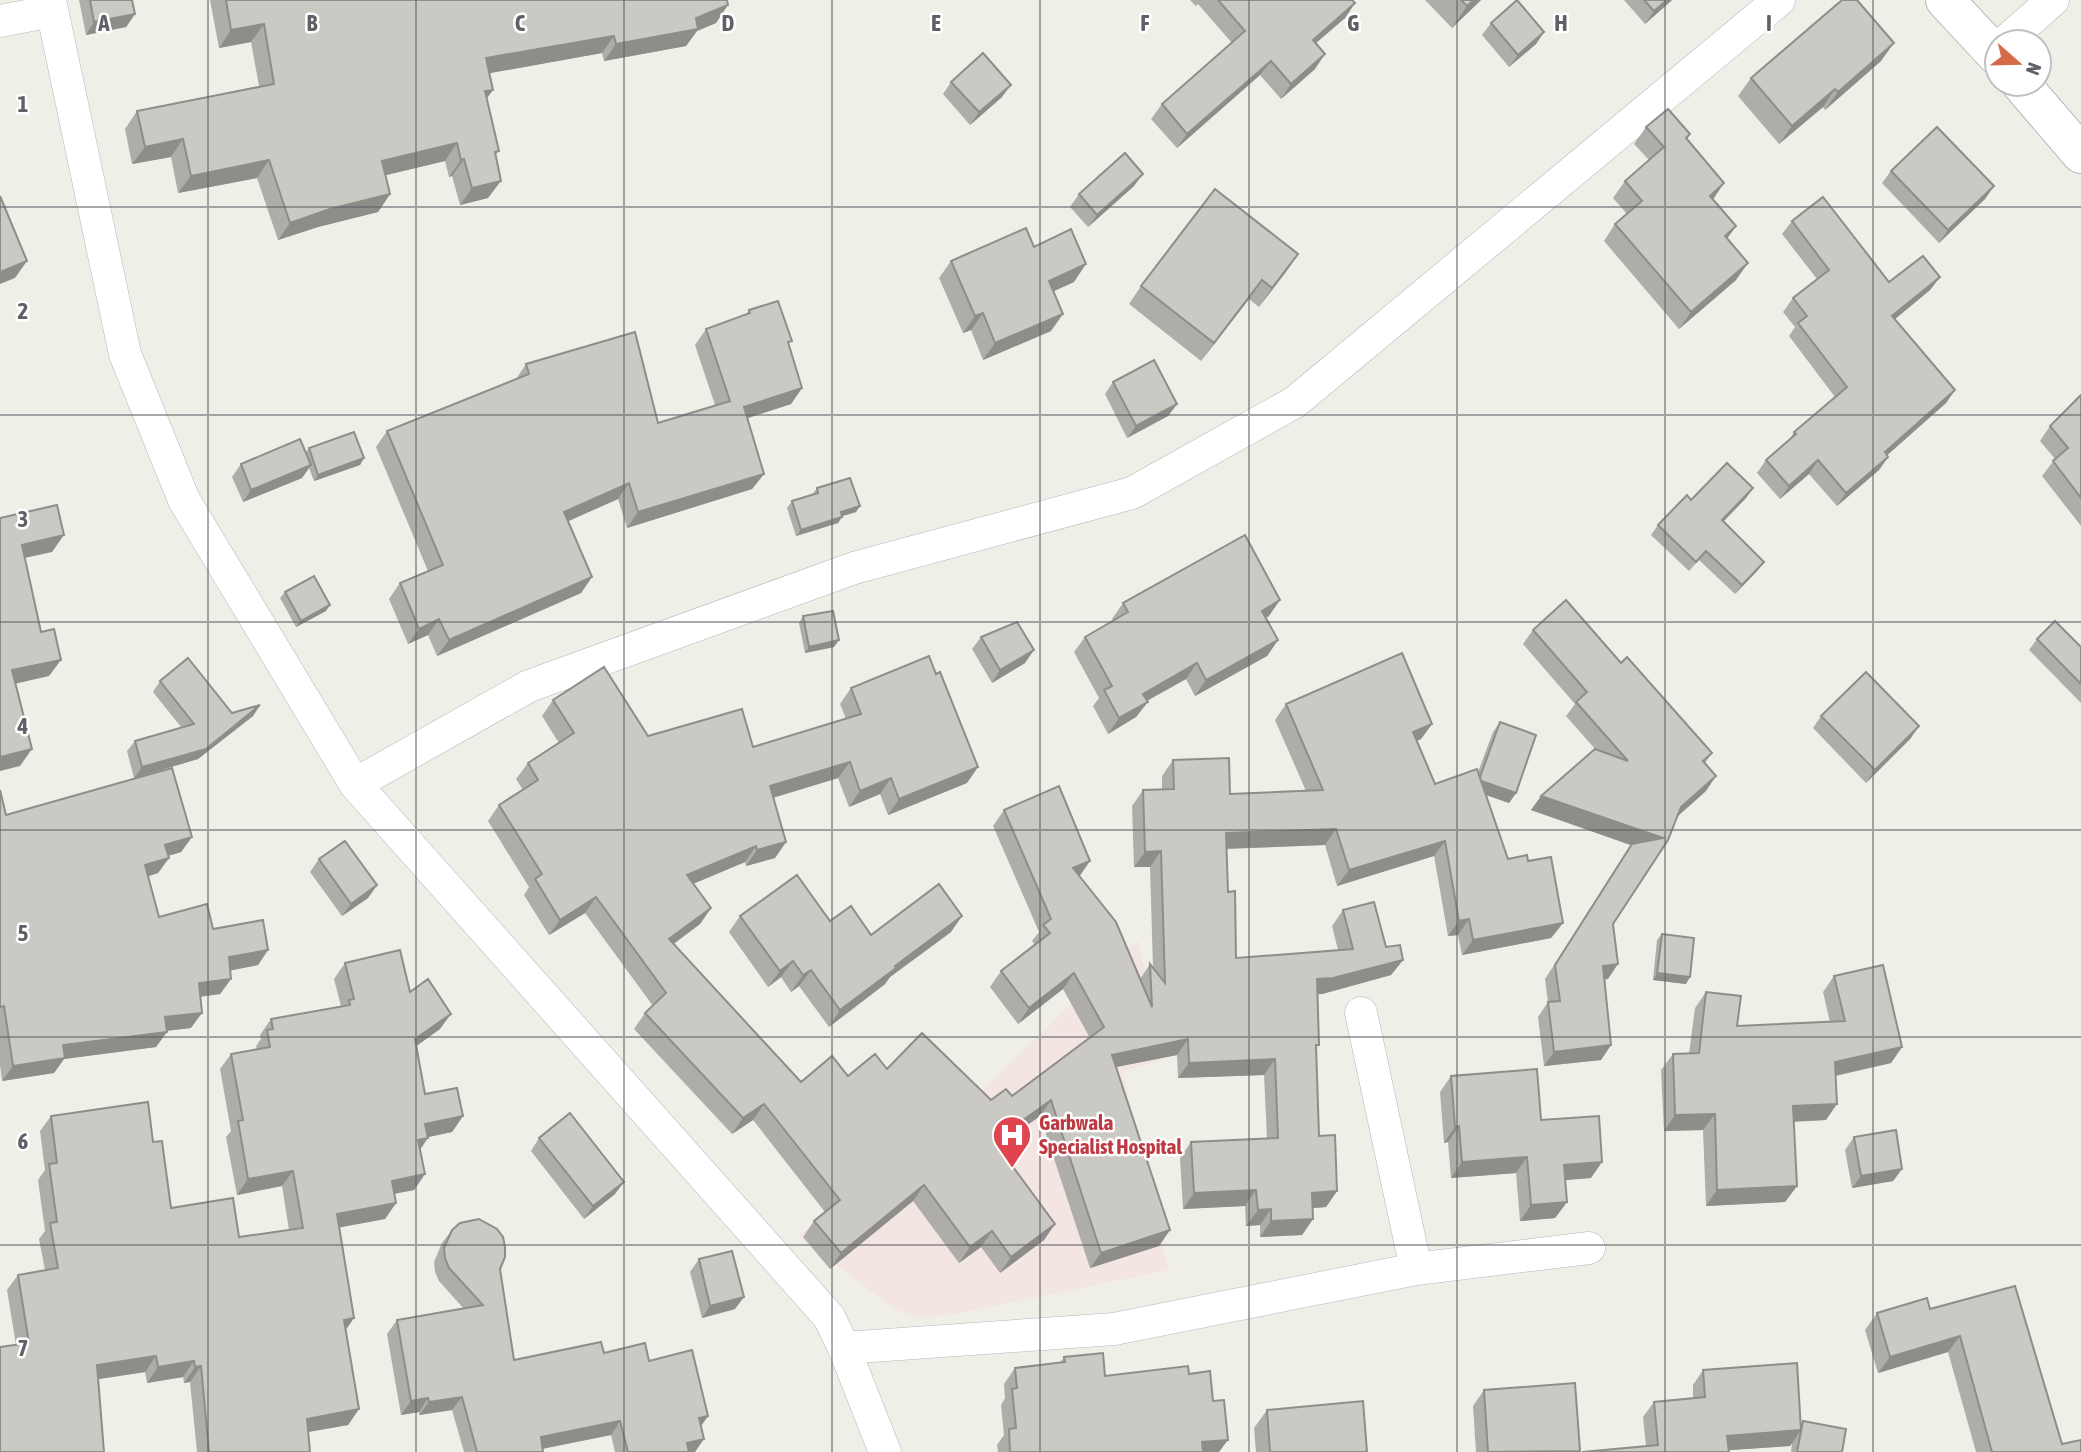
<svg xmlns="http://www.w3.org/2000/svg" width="2081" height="1452" font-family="'Asap Condensed',sans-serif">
	<rect width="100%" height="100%" fill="#efefe8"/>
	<!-- medical -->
	<path fill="#f3e6e2" d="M 1138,940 L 1164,1060 L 1122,1071 L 1129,1095 L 1121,1098 L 1169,1270 L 945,1316 L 915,1317 L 893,1308 L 798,1236 L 968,1103 Z"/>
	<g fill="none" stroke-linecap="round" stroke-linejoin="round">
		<!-- street casing -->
		<g stroke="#b5b6bb" stroke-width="33">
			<g id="street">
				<path d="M 50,0 L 125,354 L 184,500 L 355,784 L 829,1317 L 844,1348 L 885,1452"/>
				<path d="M 0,21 L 52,11"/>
				<path d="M 2005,42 L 2053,0"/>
				<path d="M 355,784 L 529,686 L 854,568 L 1132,493 L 1295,402 L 1779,0"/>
				<path d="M 1361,1013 L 1416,1269"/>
				<path d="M 844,1348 L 1114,1329 L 1416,1269 L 1589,1248"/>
			</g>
		</g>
		<!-- secondary casing -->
		<g stroke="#b6b8bd" stroke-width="40">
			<g id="secondary">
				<path d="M 1945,0 L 1997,56"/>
				<path d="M 2021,84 L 2081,154"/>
			</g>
		</g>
		<!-- street -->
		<use href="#street" stroke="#fff" stroke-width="32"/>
		<!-- secondary -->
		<use href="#secondary" stroke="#fff" stroke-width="38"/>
	</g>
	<!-- wall -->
	<g fill="#afada9">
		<path d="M 79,0 L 132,0 L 135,14 L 126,27 L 86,35 Z"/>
		<path d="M 210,0 L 727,0 L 716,23 L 697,31 L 686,46 L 604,61 L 602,53 L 489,73 L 493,90 L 486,99 L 499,151 L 495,155 L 488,198 L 460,205 L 452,176 L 449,177 L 445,161 L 385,175 L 390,194 L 378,212 L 318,227 L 278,240 L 257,178 L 178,193 L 171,157 L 132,164 L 125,129 L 137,111 L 259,86 L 251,42 L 219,48 Z"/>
		<path d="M 1190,0 L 1352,0 L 1355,3 L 1345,18 L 1316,43 L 1315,69 L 1281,99 L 1260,75 L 1177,148 L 1151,119 L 1162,104 L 1232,43 L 1198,4 L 1196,6 Z"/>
		<path d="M 1425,0 L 1481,0 L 1452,28 Z"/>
		<path d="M 1624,0 L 1672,0 L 1645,24 Z"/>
		<path d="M 1491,23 L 1544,32 L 1536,44 L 1509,67 L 1482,35 Z"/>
		<path d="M 1881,61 L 1825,110 L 1823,107 L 1779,144 L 1738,96 L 1751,78 Z"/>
		<path d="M 951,82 L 1002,97 L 970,125 L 943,94 Z"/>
		<path d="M 1646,127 L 1690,134 L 1687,139 L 1713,200 L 1736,226 L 1727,238 L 1736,280 L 1679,329 L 1604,241 L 1615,224 L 1627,214 L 1613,198 L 1625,181 L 1649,160 L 1634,144 Z"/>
		<path d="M 1891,171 L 1994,186 L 1985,199 L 1939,243 L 1882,183 Z"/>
		<path d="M 1134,186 L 1088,227 L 1070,207 L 1079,194 Z"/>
		<path d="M 1792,221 L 1889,282 L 1940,277 L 1930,290 L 1895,319 L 1955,390 L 1946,403 L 1887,455 L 1888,457 L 1879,470 L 1837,506 L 1809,474 L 1780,499 L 1757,473 L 1766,460 L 1790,439 L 1794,432 L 1835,397 L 1789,336 L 1795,327 L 1783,312 L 1793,298 L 1817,279 L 1782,234 Z"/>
		<path d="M 1034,247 L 1074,282 L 1053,291 L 1051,331 L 983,360 L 971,330 L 963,333 L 939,278 L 951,261 Z"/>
		<path d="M 1298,254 L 1259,307 L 1249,299 L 1201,361 L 1129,304 L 1141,286 Z"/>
		<path d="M 749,310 L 789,345 L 802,388 L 791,404 L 747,418 L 764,474 L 752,489 L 627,528 L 618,499 L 568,521 L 592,577 L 581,593 L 437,656 L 428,635 L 408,644 L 389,599 L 400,583 L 428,571 L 376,447 L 387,431 L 516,379 L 526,364 L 658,423 L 715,405 L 695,345 L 706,329 L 746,315 Z"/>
		<path d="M 1113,382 L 1177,404 L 1168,416 L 1127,438 L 1105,394 Z"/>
		<path d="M 2081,395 L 2081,526 L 2042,476 L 2055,459 L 2040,441 L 2050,426 Z"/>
		<path d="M 309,448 L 364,458 L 360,465 L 314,481 L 309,468 L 302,478 L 243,502 L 232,477 L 241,464 L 306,452 Z"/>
		<path d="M 817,488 L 856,512 L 842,516 L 838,523 L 796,536 L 787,508 L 792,501 L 812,495 Z"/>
		<path d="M 1746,498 L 1724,521 L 1764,562 L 1757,571 L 1735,594 L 1699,560 L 1689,571 L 1651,535 L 1658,525 L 1691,500 Z"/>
		<path d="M 285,592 L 326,611 L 296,627 L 280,598 Z"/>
		<path d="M 1123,603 L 1269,616 L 1265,618 L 1278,640 L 1267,656 L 1195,696 L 1186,679 L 1147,701 L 1136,717 L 1108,734 L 1093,706 L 1099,698 L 1074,652 L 1085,637 L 1113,620 L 1112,619 Z"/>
		<path d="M 803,616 L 839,640 L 834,647 L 805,653 L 799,623 Z"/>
		<path d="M 1533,630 L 1621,663 L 1712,753 L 1705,763 L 1706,791 L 1678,816 L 1613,924 L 1608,979 L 1605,979 L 1611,1045 L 1601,1060 L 1544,1066 L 1538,1017 L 1548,1002 L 1545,979 L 1632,845 L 1531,810 L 1596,750 L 1566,716 L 1575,704 L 1523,644 Z"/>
		<path d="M 981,637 L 1025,663 L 992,683 L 972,649 Z"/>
		<path d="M 2037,639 L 2081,647 L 2081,703 L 2029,650 Z"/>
		<path d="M 160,681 L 232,713 L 260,705 L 253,716 L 198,759 L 134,778 L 127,751 L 135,741 L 181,727 L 153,692 Z"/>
		<path d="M 851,688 L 967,783 L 888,815 L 880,794 L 849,807 L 838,778 L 773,798 L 786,842 L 775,858 L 746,866 L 745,862 L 693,884 L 711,908 L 700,924 L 674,944 L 801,1082 L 848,1076 L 887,1069 L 991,1100 L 1012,1096 L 1090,1038 L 1063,989 L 1018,1024 L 990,987 L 1001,971 L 1035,945 L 1032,941 L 1039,932 L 993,826 L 1004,810 L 1079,877 L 1140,979 L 1150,964 L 1153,968 L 1150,867 L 1134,867 L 1132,806 L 1143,790 L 1162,789 L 1162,776 L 1173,760 L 1230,794 L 1306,791 L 1275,720 L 1286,704 L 1432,724 L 1421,739 L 1417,741 L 1435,784 L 1478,772 L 1493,732 L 1500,722 L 1516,793 L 1509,803 L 1486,795 L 1508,859 L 1528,861 L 1563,923 L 1551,938 L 1462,955 L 1458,935 L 1448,936 L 1434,856 L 1337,886 L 1325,845 L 1227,849 L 1228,892 L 1236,958 L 1338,950 L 1332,926 L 1343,910 L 1403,960 L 1391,975 L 1322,994 L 1317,994 L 1316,1049 L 1319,1136 L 1337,1191 L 1326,1207 L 1313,1208 L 1313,1219 L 1302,1235 L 1260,1237 L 1260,1225 L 1246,1226 L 1245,1206 L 1183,1209 L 1180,1158 L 1191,1142 L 1267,1139 L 1264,1075 L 1178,1078 L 1177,1055 L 1116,1067 L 1170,1230 L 1159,1246 L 1090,1268 L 1040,1116 L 998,1146 L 1055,1224 L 1044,1240 L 1000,1273 L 981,1247 L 959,1263 L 913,1201 L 830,1269 L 803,1237 L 814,1221 L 825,1212 L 753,1120 L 732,1134 L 634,1029 L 645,1013 L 653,1006 L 585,913 L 549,935 L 524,895 L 529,887 L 488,821 L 499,805 L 523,790 L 516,779 L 528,763 L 559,743 L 542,716 L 553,700 L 648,736 L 753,747 L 846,719 L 840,704 Z"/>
		<path d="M 1821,716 L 1919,726 L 1910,739 L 1866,783 L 1813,728 Z"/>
		<path d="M 0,790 L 6,815 L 192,837 L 181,852 L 168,856 L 169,858 L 158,873 L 148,876 L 159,917 L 213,929 L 268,950 L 258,965 L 230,970 L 231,979 L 220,994 L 200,997 L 191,1028 L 167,1031 L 156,1047 L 64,1059 L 54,1073 L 2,1081 L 0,1065 Z"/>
		<path d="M 319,859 L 377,885 L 368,898 L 342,916 L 310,872 Z"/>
		<path d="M 740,916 L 830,921 L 871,935 L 951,932 L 890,977 L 885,984 L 829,1027 L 799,986 L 791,992 L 781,977 L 768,987 L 729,932 Z"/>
		<path d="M 1662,934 L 1686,984 L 1653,980 L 1657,940 Z"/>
		<path d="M 345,963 L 410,992 L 440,1029 L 416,1046 L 425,1094 L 463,1116 L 452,1132 L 428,1137 L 420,1149 L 425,1174 L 414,1190 L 394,1194 L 396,1203 L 385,1219 L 339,1227 L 346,1329 L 359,1409 L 348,1425 L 308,1432 L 310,1452 L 197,1452 L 190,1382 L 184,1383 L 183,1377 L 147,1383 L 145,1372 L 99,1379 L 16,1345 L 7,1290 L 18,1275 L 45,1270 L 39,1239 L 45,1231 L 38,1180 L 45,1170 L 40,1131 L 51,1116 L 153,1142 L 171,1208 L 239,1237 L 289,1230 L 282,1186 L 237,1195 L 226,1137 L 231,1131 L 220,1069 L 231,1054 L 257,1049 L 256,1046 L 261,1039 L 260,1035 L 271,1019 L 341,1006 L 334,979 Z"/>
		<path d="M 1834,976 L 1902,1047 L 1891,1063 L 1836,1076 L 1826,1120 L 1794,1122 L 1797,1186 L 1785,1202 L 1706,1206 L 1703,1130 L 1664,1131 L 1661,1070 L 1673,1054 L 1689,1054 L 1695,1008 L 1706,992 L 1737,1026 L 1830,1022 L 1823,992 Z"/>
		<path d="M 1451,1076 L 1591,1178 L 1565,1180 L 1567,1202 L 1555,1218 L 1520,1221 L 1516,1173 L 1451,1178 L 1448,1142 L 1444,1143 L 1440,1092 Z"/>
		<path d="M 1854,1137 L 1902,1169 L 1893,1181 L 1852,1188 L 1845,1150 Z"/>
		<path d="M 539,1138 L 615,1194 L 584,1219 L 531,1151 Z"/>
		<path d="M 452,1230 L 500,1269 L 514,1360 L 604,1353 L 649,1361 L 708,1416 L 701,1426 L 695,1452 L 615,1452 L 611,1435 L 542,1449 L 543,1452 L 464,1452 L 452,1410 L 419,1415 L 419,1412 L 401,1415 L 387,1334 L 397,1320 L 464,1309 L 439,1281 L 435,1272 L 434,1262 L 442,1243 Z"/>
		<path d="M 699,1259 L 735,1309 L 702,1318 L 690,1272 Z"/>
		<path d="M 2015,1286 L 2062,1444 L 2081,1452 L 1976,1452 L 1948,1352 L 1878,1373 L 1865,1330 L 1877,1313 L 1930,1309 Z"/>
		<path d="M 1064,1357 L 1105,1376 L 1189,1374 L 1219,1452 L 998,1452 L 997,1445 L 1004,1435 L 1001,1405 L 1005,1398 L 1004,1384 L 1015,1368 L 1060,1363 Z"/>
		<path d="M 1703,1370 L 1800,1424 L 1803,1421 L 1842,1452 L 1791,1452 L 1792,1443 L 1790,1446 L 1728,1450 L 1646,1446 L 1643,1417 L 1654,1402 L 1693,1398 L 1693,1385 Z"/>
		<path d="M 1484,1390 L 1580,1452 L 1476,1452 L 1473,1406 Z"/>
		<path d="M 1267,1410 L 1367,1452 L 1256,1452 L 1254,1428 Z"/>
	</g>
	<!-- shaded-wall -->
	<g fill="#8e8d89">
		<path d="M 1474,0 L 1481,0 L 1452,28 L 1467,6 Z"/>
		<path d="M 1667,0 L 1672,0 L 1645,24 L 1654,11 Z"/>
		<path d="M 1355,3 L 1345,18 L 1302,55 L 1313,40 Z"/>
		<path d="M 728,5 L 716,23 L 697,31 L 686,46 L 604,61 L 616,44 L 696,18 Z"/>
		<path d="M 135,14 L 126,27 L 86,35 L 94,22 Z"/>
		<path d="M 264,24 L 251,42 L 219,48 L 231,30 Z"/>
		<path d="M 1544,32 L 1536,44 L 1509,67 L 1518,55 Z"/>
		<path d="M 614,36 L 602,53 L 474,76 L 486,58 Z"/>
		<path d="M 1894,43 L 1881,61 L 1825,110 L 1838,92 Z"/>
		<path d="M 1325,54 L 1315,69 L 1281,99 L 1291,84 Z"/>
		<path d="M 1271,61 L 1260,75 L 1177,148 L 1187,134 Z"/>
		<path d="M 1011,85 L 1002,97 L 970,125 L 979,112 Z"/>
		<path d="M 1835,89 L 1823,107 L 1779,144 L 1792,126 Z"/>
		<path d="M 493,90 L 480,107 L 485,91 Z"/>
		<path d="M 183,139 L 171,157 L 132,164 L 145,147 Z"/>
		<path d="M 457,143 L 445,161 L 370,179 L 382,161 Z"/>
		<path d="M 464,159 L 452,176 L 449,177 L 461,160 Z"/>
		<path d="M 269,160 L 257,178 L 178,193 L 191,176 Z"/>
		<path d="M 1143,174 L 1134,186 L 1088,227 L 1097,215 Z"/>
		<path d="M 501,181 L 488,198 L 460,205 L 472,188 Z"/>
		<path d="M 1724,183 L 1712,201 L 1710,196 Z"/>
		<path d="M 1994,186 L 1985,199 L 1939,243 L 1948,230 Z"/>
		<path d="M 390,194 L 378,212 L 318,227 L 278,240 L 290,223 L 330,209 Z"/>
		<path d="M 1736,226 L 1724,243 L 1725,236 Z"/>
		<path d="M 1298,254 L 1286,272 L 1259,307 L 1272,288 Z"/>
		<path d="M 27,261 L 15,278 L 0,284 L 0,272 Z"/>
		<path d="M 1748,263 L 1736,280 L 1679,329 L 1691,312 Z"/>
		<path d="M 1086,264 L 1074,282 L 1037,299 L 1049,281 Z"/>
		<path d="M 1940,277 L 1930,290 L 1883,329 L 1892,316 Z"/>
		<path d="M 1262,280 L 1249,299 L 1201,361 L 1214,343 Z"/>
		<path d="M 983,313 L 971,330 L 963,333 L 975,316 Z"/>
		<path d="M 1063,314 L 1051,331 L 983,360 L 995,343 Z"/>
		<path d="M 802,388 L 791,404 L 733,423 L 744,407 Z"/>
		<path d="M 1955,390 L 1946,403 L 1875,466 L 1885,452 Z"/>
		<path d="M 1177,404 L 1168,416 L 1127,438 L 1136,426 Z"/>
		<path d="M 1888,457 L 1879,470 L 1837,506 L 1846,493 Z"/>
		<path d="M 364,458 L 360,465 L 314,481 L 318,475 Z"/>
		<path d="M 1818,460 L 1809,474 L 1780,499 L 1789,486 Z"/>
		<path d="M 311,465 L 302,478 L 243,502 L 251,490 Z"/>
		<path d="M 764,474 L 752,489 L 627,528 L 638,512 Z"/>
		<path d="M 629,483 L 618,499 L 553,528 L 564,512 Z"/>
		<path d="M 1753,488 L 1746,498 L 1716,529 L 1722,520 Z"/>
		<path d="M 860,506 L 856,512 L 836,518 L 841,512 Z"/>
		<path d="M 842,517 L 838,523 L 796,536 L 801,530 Z"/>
		<path d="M 64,535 L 52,552 L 11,561 L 22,545 Z"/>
		<path d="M 1764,562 L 1757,571 L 1735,594 L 1742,585 Z"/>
		<path d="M 592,577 L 581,593 L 437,656 L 449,640 Z"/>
		<path d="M 1280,600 L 1269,616 L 1250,627 L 1262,611 Z"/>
		<path d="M 330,605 L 326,611 L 296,627 L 301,621 Z"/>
		<path d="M 439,619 L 428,635 L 408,644 L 419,629 Z"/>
		<path d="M 839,640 L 834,647 L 805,653 L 809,647 Z"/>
		<path d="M 1278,640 L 1267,656 L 1195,696 L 1206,680 Z"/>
		<path d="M 1034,650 L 1025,663 L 992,683 L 1000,670 Z"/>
		<path d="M 61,660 L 49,676 L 1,687 L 12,670 Z"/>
		<path d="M 1197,663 L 1186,679 L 1132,709 L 1143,694 Z"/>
		<path d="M 1148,702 L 1136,717 L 1108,734 L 1119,718 Z"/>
		<path d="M 260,705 L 253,716 L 198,759 L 134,778 L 142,767 Z"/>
		<path d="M 1432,724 L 1421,739 L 1402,748 L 1413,732 Z"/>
		<path d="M 1919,726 L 1910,739 L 1866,783 L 1875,770 Z"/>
		<path d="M 32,749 L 20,766 L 0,771 L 0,757 Z"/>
		<path d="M 850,762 L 838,778 L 759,802 L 770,786 Z"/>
		<path d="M 978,767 L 967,783 L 888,815 L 899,799 Z"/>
		<path d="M 1716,776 L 1706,791 L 1671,822 L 1681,807 Z"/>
		<path d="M 891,778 L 880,794 L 849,807 L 860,791 Z"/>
		<path d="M 1479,780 L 1516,793 L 1509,803 L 1472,790 Z"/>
		<path d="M 1541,796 L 1663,838 L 1653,853 L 1531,810 Z"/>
		<path d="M 1336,829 L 1325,845 L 1215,849 L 1226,833 Z"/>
		<path d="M 192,837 L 181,852 L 154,860 L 165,845 Z"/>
		<path d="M 1445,841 L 1434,856 L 1337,886 L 1349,870 Z"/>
		<path d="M 786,842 L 775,858 L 746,866 L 757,850 Z"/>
		<path d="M 756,846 L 745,862 L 676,891 L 687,875 Z"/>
		<path d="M 1161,851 L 1150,867 L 1134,867 L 1145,852 Z"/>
		<path d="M 169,858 L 158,873 L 134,881 L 145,865 Z"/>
		<path d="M 1090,861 L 1079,877 L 1073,868 Z"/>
		<path d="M 377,885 L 368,898 L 342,916 L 351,904 Z"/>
		<path d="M 596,897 L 585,913 L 549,935 L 560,920 Z"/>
		<path d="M 711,908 L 700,924 L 658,955 L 669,939 Z"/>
		<path d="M 962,916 L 951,932 L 890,977 L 885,984 L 829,1027 L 840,1010 L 895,966 Z"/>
		<path d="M 1469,919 L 1458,935 L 1448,936 L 1459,921 Z"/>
		<path d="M 1563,923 L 1551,938 L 1462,955 L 1473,940 Z"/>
		<path d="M 268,950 L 258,965 L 218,973 L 229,957 Z"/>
		<path d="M 1403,960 L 1391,975 L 1322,994 L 1306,995 L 1317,979 Z"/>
		<path d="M 793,961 L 781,977 L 768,987 L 780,971 Z"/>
		<path d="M 1618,964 L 1608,979 L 1593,981 L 1603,966 Z"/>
		<path d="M 811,970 L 799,986 L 791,992 L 803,975 Z"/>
		<path d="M 1074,973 L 1063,989 L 1018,1024 L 1029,1008 Z"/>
		<path d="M 1657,973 L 1690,977 L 1686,984 L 1653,980 Z"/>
		<path d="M 231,979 L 220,994 L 188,998 L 199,983 Z"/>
		<path d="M 202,1013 L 191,1028 L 154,1032 L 165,1017 Z"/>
		<path d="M 451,1014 L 440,1029 L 404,1055 L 415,1039 Z"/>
		<path d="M 167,1032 L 156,1047 L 64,1059 L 54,1073 L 2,1081 L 13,1066 L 63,1045 Z"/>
		<path d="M 1188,1039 L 1177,1055 L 1101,1070 L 1112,1055 Z"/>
		<path d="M 1611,1045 L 1601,1060 L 1544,1066 L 1554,1052 Z"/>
		<path d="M 1902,1047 L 1891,1063 L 1824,1078 L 1835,1062 Z"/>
		<path d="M 1275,1059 L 1264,1075 L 1178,1078 L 1189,1063 Z"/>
		<path d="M 1051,1100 L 1040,1116 L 983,1157 L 994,1141 Z"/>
		<path d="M 764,1104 L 753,1120 L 732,1134 L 743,1118 Z"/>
		<path d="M 1837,1104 L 1826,1120 L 1782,1122 L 1793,1106 Z"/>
		<path d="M 1715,1114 L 1703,1130 L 1664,1131 L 1675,1115 Z"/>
		<path d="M 463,1116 L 452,1132 L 414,1140 L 425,1124 Z"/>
		<path d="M 1459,1126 L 1448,1142 L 1444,1143 L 1455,1127 Z"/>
		<path d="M 428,1138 L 417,1154 L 418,1140 Z"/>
		<path d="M 1527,1157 L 1516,1173 L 1451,1178 L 1462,1162 Z"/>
		<path d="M 1602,1162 L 1591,1178 L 1553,1181 L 1564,1165 Z"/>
		<path d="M 1902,1169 L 1893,1181 L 1852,1188 L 1861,1176 Z"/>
		<path d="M 293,1171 L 282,1186 L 237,1195 L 248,1179 Z"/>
		<path d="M 425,1174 L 414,1190 L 381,1196 L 392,1181 Z"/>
		<path d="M 624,1182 L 615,1194 L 584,1219 L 593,1206 Z"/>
		<path d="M 924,1185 L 913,1201 L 830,1269 L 841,1253 Z"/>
		<path d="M 1797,1186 L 1785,1202 L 1706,1206 L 1717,1190 Z"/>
		<path d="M 1256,1190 L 1245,1206 L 1183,1209 L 1194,1193 Z"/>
		<path d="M 1337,1191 L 1326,1207 L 1301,1209 L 1312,1193 Z"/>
		<path d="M 1567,1202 L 1555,1218 L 1520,1221 L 1531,1205 Z"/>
		<path d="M 396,1203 L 385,1219 L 326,1230 L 337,1214 Z"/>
		<path d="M 1271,1209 L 1260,1225 L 1246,1226 L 1258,1210 Z"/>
		<path d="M 1313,1219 L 1302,1235 L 1260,1237 L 1271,1221 Z"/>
		<path d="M 1055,1224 L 1044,1240 L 1000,1273 L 1011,1257 Z"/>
		<path d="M 1170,1230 L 1159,1246 L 1090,1268 L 1101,1253 Z"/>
		<path d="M 992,1231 L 981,1247 L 959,1263 L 970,1247 Z"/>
		<path d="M 744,1297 L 735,1309 L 702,1318 L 710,1306 Z"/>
		<path d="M 354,1318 L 343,1334 L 344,1320 Z"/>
		<path d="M 1960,1336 L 1948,1352 L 1878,1373 L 1890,1357 Z"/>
		<path d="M 156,1356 L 145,1372 L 86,1381 L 97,1365 Z"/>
		<path d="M 194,1361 L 183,1377 L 147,1383 L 158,1367 Z"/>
		<path d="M 201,1366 L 190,1382 L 184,1383 L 195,1367 Z"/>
		<path d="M 462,1397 L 452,1410 L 419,1415 L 429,1402 Z"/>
		<path d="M 428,1398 L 419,1412 L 401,1415 L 411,1401 Z"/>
		<path d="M 359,1409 L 348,1425 L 296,1434 L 307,1419 Z"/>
		<path d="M 708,1416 L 699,1429 L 699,1418 Z"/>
		<path d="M 620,1421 L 611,1435 L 531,1451 L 541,1437 Z"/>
		<path d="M 1801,1430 L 1790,1446 L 1716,1451 L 1727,1436 Z"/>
		<path d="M 704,1439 L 695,1452 L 681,1452 L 687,1443 Z"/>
		<path d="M 1228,1440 L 1219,1452 L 1196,1452 L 1202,1442 Z"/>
	</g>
	<!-- building -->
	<g fill="#cbc9c4" stroke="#8e8d89" stroke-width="2">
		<path d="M 90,0 L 132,0 L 135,14 L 94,22 Z"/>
		<path d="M 226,0 L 727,0 L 728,5 L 696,18 L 698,29 L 616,44 L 614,36 L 486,58 L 493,90 L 485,91 L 499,151 L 495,152 L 501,181 L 472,188 L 464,159 L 461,160 L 457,143 L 382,161 L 390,194 L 330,209 L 290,223 L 269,160 L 191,176 L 183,139 L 145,147 L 137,111 L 274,84 L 264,24 L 231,30 Z"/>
		<path d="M 1218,0 L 1352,0 L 1355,3 L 1313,40 L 1325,54 L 1291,84 L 1271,61 L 1187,134 L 1162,104 L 1245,31 Z"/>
		<path d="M 1461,0 L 1474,0 L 1467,6 Z"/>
		<path d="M 1517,0 L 1544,32 L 1518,55 L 1491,23 Z"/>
		<path d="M 1644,0 L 1667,0 L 1654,11 Z"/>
		<path d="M 1842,0 L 1857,0 L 1894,43 L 1838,92 L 1835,89 L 1792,126 L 1751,78 Z"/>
		<path d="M 983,53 L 1011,85 L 979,112 L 951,82 Z"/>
		<path d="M 1668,109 L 1690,134 L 1686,138 L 1724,183 L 1710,196 L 1736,226 L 1725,236 L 1748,263 L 1691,312 L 1615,224 L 1642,201 L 1625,181 L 1664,147 L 1646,127 Z"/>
		<path d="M 1937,127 L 1994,186 L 1948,230 L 1891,171 Z"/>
		<path d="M 1125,153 L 1143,174 L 1097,215 L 1079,194 Z"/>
		<path d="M 1215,189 L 1298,254 L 1272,288 L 1262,280 L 1214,343 L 1141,286 Z"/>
		<path d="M 0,196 L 27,261 L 0,272 Z"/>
		<path d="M 1823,197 L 1889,282 L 1923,256 L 1940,277 L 1892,316 L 1955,390 L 1885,452 L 1888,457 L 1846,493 L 1818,460 L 1789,486 L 1766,460 L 1796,434 L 1794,432 L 1847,387 L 1798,323 L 1807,316 L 1793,298 L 1829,270 L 1792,221 Z"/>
		<path d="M 1026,228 L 1034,247 L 1071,229 L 1086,264 L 1049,281 L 1063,314 L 995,343 L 983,313 L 975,316 L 951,261 Z"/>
		<path d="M 778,301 L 792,341 L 788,342 L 802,388 L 744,407 L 764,474 L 638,512 L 629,483 L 564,512 L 592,577 L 449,640 L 439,619 L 419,629 L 400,583 L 443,565 L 387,431 L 529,374 L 526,364 L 635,332 L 658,423 L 730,401 L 706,329 L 750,313 L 749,310 Z"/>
		<path d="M 1154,360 L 1177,404 L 1136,426 L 1113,382 Z"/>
		<path d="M 2081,395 L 2081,498 L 2053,461 L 2068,448 L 2050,426 Z"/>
		<path d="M 354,432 L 364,458 L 318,475 L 309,448 Z"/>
		<path d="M 300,439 L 311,465 L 251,490 L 241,464 Z"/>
		<path d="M 1727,463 L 1753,488 L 1722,520 L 1764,562 L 1742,585 L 1706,551 L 1696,562 L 1658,525 L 1687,495 L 1691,500 Z"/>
		<path d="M 850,478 L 860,506 L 841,512 L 842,517 L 801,530 L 792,501 L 818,493 L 817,488 Z"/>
		<path d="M 57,505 L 64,535 L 22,545 L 41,632 L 54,629 L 61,660 L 12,670 L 32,749 L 0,757 L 0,518 Z"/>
		<path d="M 1245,535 L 1280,600 L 1262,611 L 1278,640 L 1206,680 L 1197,663 L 1143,694 L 1148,702 L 1119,718 L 1104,690 L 1112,686 L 1085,637 L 1128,612 L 1123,603 Z"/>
		<path d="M 314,576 L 330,605 L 301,621 L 285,592 Z"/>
		<path d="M 1566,600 L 1621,663 L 1627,657 L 1712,753 L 1703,761 L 1716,776 L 1681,807 L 1668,840 L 1613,924 L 1618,964 L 1603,966 L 1611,1045 L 1554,1052 L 1548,1002 L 1560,1001 L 1555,965 L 1632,844 L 1663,838 L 1541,796 L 1595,749 L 1628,761 L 1576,702 L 1587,692 L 1533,630 Z"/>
		<path d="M 833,611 L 839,640 L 809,647 L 803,616 Z"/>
		<path d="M 2055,621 L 2081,647 L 2081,684 L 2037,639 Z"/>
		<path d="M 1017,622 L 1034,650 L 1000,670 L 981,637 Z"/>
		<path d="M 1402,653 L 1432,724 L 1413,732 L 1435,784 L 1477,769 L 1508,859 L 1527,855 L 1528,861 L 1551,857 L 1563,923 L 1473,940 L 1469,919 L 1459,921 L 1445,841 L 1349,870 L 1336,829 L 1226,833 L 1228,892 L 1235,891 L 1236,958 L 1353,949 L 1343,910 L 1374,902 L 1386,947 L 1400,945 L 1403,960 L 1333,978 L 1317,979 L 1319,1045 L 1316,1045 L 1319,1136 L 1335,1135 L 1337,1191 L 1312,1193 L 1313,1219 L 1271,1221 L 1271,1209 L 1258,1210 L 1256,1190 L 1194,1193 L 1191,1142 L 1278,1138 L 1275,1059 L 1189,1063 L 1188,1039 L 1112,1055 L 1170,1230 L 1101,1253 L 1051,1100 L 994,1141 L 1055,1224 L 1011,1257 L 992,1231 L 970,1247 L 924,1185 L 841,1253 L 814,1221 L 840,1200 L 764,1104 L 743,1118 L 645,1013 L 666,993 L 596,897 L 560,920 L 535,879 L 542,874 L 499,805 L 538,780 L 528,763 L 574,733 L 553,700 L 604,667 L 648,736 L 742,709 L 753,747 L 861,714 L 851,688 L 929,656 L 936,674 L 940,672 L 978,767 L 899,799 L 891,778 L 860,791 L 850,762 L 770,786 L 786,842 L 757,850 L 756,846 L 687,875 L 711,908 L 669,939 L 801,1082 L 832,1056 L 848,1076 L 875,1054 L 887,1069 L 922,1033 L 991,1100 L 1006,1089 L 1012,1096 L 1104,1027 L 1074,973 L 1029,1008 L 1001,971 L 1050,933 L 1043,925 L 1051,919 L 1004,810 L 1059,786 L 1090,861 L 1073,868 L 1116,922 L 1152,1007 L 1150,964 L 1165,983 L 1161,851 L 1145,852 L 1143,790 L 1174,789 L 1173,760 L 1229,758 L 1230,794 L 1323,790 L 1286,704 Z"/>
		<path d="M 188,658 L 232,713 L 260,705 L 206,749 L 142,767 L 135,741 L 194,724 L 160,681 Z"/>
		<path d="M 1866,672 L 1919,726 L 1875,770 L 1821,716 Z"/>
		<path d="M 1500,722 L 1536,735 L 1516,793 L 1481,781 L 1480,777 Z"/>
		<path d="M 172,768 L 192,837 L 165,845 L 169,858 L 145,865 L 159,917 L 207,904 L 213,929 L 263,920 L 268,950 L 229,957 L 231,979 L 199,983 L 202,1013 L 165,1017 L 167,1032 L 63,1045 L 65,1058 L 13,1066 L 4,1006 L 0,1007 L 0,790 L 6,815 Z"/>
		<path d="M 345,841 L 377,885 L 351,904 L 319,859 Z"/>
		<path d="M 797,875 L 830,921 L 851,906 L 871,935 L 939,884 L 962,916 L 895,966 L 896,968 L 840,1010 L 811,970 L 803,975 L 793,961 L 780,971 L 740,916 Z"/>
		<path d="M 1662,934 L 1694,938 L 1690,977 L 1657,973 Z"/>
		<path d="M 400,950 L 410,992 L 428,979 L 451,1014 L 415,1039 L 425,1094 L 457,1088 L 463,1116 L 425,1124 L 428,1138 L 418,1140 L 425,1174 L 392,1181 L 396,1203 L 337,1214 L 354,1318 L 344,1320 L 359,1409 L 307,1419 L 310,1452 L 209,1452 L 201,1366 L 195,1367 L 194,1361 L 158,1367 L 156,1356 L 97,1365 L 104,1452 L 0,1452 L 0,1347 L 29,1343 L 18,1275 L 58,1268 L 50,1223 L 57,1222 L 49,1164 L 57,1163 L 51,1116 L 148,1102 L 153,1142 L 162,1141 L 171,1208 L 233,1198 L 239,1237 L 303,1228 L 293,1171 L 248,1179 L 238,1121 L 243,1120 L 231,1054 L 270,1047 L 267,1030 L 273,1029 L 271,1019 L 350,1005 L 349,1000 L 354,999 L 345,963 Z"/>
		<path d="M 1883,965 L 1902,1047 L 1835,1062 L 1837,1104 L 1793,1106 L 1797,1186 L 1717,1190 L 1715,1114 L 1675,1115 L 1673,1054 L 1699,1053 L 1706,992 L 1741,996 L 1737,1026 L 1845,1021 L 1834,976 Z"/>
		<path d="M 1537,1069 L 1541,1120 L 1599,1116 L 1602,1162 L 1564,1165 L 1567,1202 L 1531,1205 L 1527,1157 L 1462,1162 L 1459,1126 L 1455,1127 L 1451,1076 Z"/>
		<path d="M 570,1113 L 624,1182 L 593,1206 L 539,1138 Z"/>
		<path d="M 1896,1130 L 1902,1169 L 1861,1176 L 1854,1137 Z"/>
		<path d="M 479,1219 L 497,1229 L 503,1237 L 505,1247 L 505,1257 L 500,1269 L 514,1360 L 601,1342 L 604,1353 L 645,1343 L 649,1361 L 692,1350 L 708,1416 L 699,1418 L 704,1439 L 687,1443 L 689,1452 L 628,1452 L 620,1421 L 541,1437 L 543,1452 L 477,1452 L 462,1397 L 429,1402 L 428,1398 L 411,1401 L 397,1320 L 483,1305 L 449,1268 L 445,1258 L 444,1248 L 452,1230 L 460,1223 Z"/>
		<path d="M 732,1251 L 744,1297 L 710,1306 L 699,1259 Z"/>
		<path d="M 2015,1286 L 2062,1444 L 2081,1440 L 2081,1452 L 1992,1452 L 1960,1336 L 1890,1357 L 1877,1313 L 1927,1298 L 1930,1309 Z"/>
		<path d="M 1103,1353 L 1105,1376 L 1188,1366 L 1189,1374 L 1210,1371 L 1213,1401 L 1224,1400 L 1228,1440 L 1202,1442 L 1203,1452 L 1010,1452 L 1009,1429 L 1016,1428 L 1012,1389 L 1017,1388 L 1015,1368 L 1065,1362 L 1064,1357 Z"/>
		<path d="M 1797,1363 L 1801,1430 L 1727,1436 L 1729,1452 L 1582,1452 L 1658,1445 L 1654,1402 L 1705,1397 L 1703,1370 Z"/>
		<path d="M 1575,1383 L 1580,1451 L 1488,1452 L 1484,1390 Z"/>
		<path d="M 1363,1401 L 1367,1452 L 1270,1452 L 1267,1410 Z"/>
		<path d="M 1803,1421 L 1846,1429 L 1842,1452 L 1797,1452 Z"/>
	</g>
	<!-- grid -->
	<path fill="none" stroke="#5f6166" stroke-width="2" stroke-opacity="0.55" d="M 208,0 L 208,1452M 416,0 L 416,1452M 624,0 L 624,1452M 832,0 L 832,1452M 1040,0 L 1040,1452M 1249,0 L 1249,1452M 1457,0 L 1457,1452M 1665,0 L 1665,1452M 1873,0 L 1873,1452M 0,207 L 2081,207M 0,415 L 2081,415M 0,622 L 2081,622M 0,830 L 2081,830M 0,1037 L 2081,1037M 0,1245 L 2081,1245"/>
	<!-- icons -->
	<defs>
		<g id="hospital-pin" transform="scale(2.0125)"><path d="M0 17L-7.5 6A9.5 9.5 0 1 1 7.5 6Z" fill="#e0444e" stroke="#fff"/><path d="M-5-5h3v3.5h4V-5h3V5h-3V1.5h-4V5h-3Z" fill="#fff"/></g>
	</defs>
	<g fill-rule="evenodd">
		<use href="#hospital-pin" x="1012" y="1135"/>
	</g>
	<g text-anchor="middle" stroke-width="5" stroke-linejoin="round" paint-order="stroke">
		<!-- health labels -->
		<g font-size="21" font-weight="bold" fill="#be3a42" stroke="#fff" text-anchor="start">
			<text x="1039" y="1130">Garbwala<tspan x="1039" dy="24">Specialist Hospital</tspan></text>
		</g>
	</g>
	<g font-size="23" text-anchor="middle" font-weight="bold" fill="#5f6166" stroke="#fff" stroke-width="5" stroke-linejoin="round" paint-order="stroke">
		<text x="104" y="31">A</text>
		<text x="312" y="31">B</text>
		<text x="520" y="31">C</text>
		<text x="728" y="31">D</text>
		<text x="936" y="31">E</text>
		<text x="1145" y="31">F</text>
		<text x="1353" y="31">G</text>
		<text x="1561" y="31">H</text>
		<text x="1769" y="31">I</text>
		<text x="23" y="112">1</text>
		<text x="23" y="319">2</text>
		<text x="23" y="527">3</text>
		<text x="23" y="734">4</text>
		<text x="23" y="941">5</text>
		<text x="23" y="1149">6</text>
		<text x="23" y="1356">7</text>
	</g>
	<!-- north arrow -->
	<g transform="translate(2018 63) rotate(110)"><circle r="33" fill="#ffffff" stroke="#bfc0c2" stroke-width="2"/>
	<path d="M0-5L12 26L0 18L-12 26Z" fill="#d66947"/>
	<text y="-10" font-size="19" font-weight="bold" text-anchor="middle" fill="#5f6166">N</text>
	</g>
</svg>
